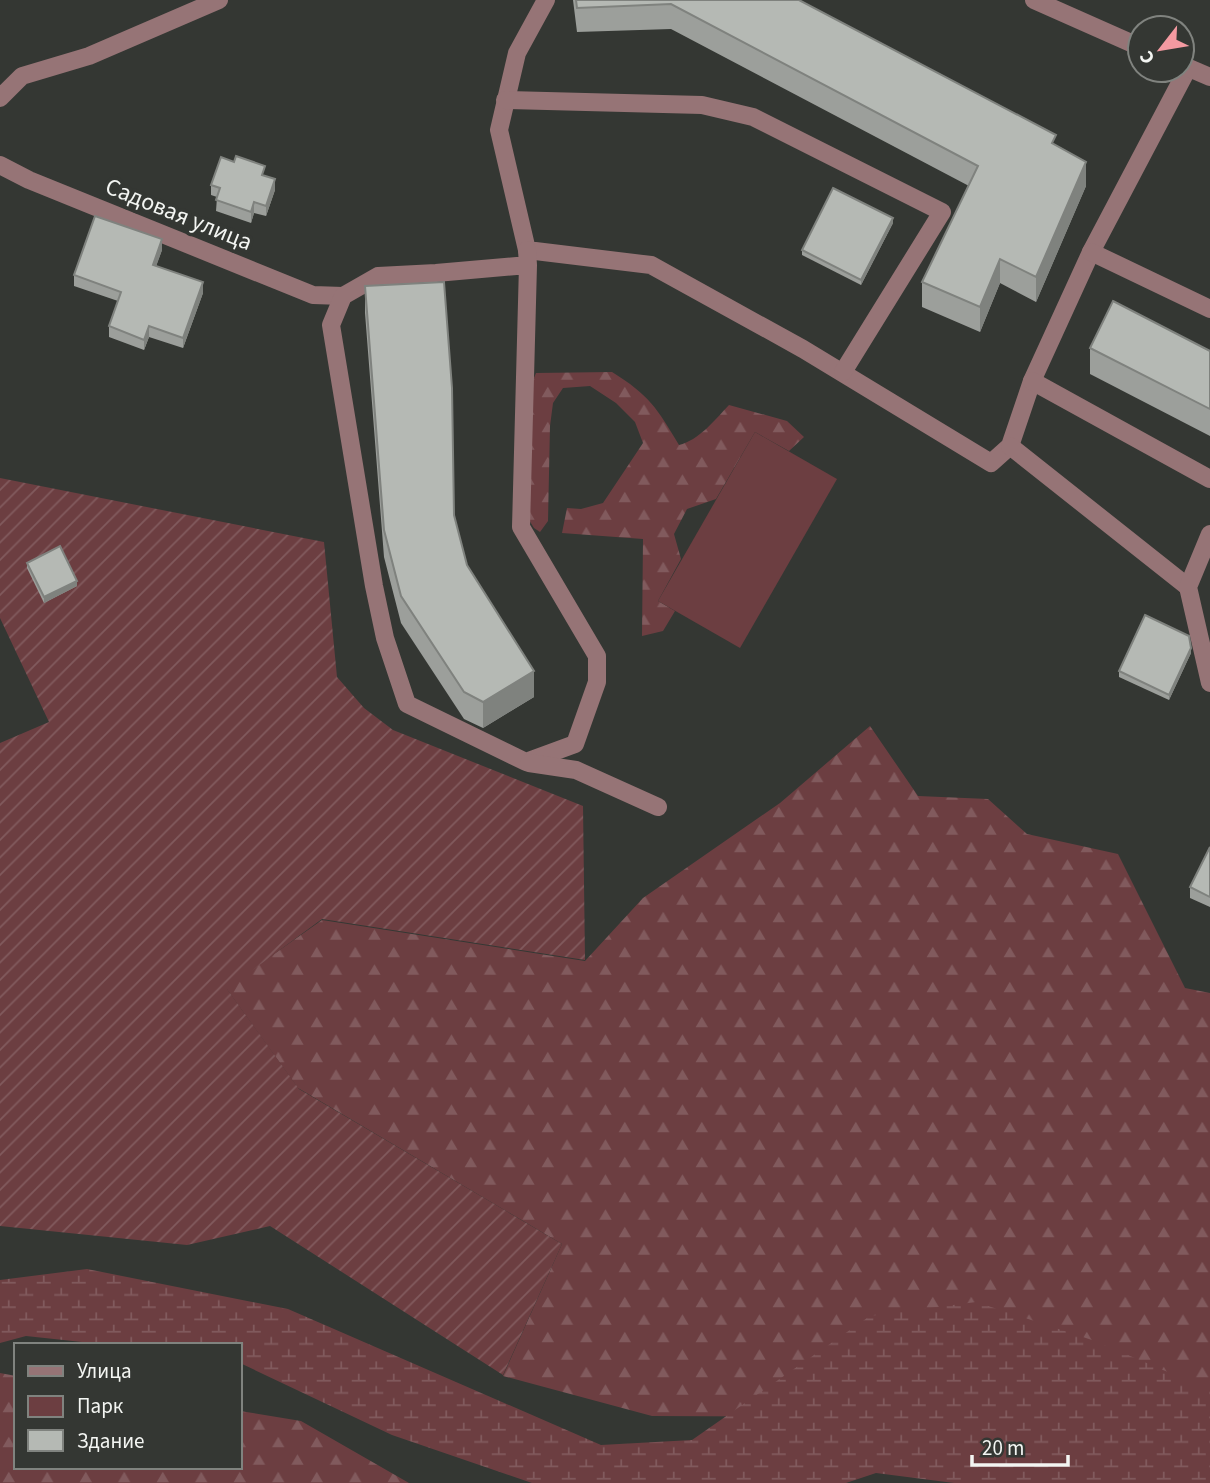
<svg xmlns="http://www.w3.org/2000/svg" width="1210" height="1483" font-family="'Source Sans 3',sans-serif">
	<defs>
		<pattern id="forest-firs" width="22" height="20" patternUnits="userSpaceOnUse" patternTransform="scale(1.75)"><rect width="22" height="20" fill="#6c3e41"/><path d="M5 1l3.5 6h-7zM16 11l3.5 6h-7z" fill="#815a5d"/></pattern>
		<pattern id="wetland-marsh" width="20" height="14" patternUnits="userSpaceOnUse" patternTransform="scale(1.75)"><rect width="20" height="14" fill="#6c3e41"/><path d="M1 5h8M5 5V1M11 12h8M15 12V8" fill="none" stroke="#815a5d"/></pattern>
		<pattern id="garden-furrows" width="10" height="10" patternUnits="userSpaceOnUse" patternTransform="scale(1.75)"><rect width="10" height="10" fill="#6c3e41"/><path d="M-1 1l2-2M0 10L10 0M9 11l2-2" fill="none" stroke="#815a5d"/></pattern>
	</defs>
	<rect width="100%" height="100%" fill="#343733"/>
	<!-- forest -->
	<g fill="url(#forest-firs)">
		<path d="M 612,372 C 649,395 657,408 679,445 C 699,440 714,421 729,405 L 787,421 L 804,437 L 789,451 L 755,432 L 716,499 L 687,509 L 674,534 L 681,559 L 658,601 L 675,611 L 663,631 L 642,636 L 643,539 L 562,533 L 567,508 L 581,509 L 603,503 L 643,443 L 635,422 L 616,403 L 590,386 L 563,388 L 553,403 L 550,426 L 548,521 L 540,532 L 534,528 L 529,520 L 531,385 L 536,373 Z"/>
		<path d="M 870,726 L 918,796 L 988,799 L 1027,834 L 1118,854 L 1185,988 L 1210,993 L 1210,1483 L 1027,1418 L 652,1416 L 503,1376 L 562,1244 L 298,1088 L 226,988 L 322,920 L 585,961 L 643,898 L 780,803 Z"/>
		<path d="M 0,1373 L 16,1376 L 16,1467 L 240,1467 L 240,1411 L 301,1421 L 409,1483 L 0,1483 Z"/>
	</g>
	<!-- wetland -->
	<path fill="url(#wetland-marsh)" d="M 87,1269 L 288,1309 L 601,1445 L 692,1440 L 870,1316 L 976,1302 L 1095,1341 L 1210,1390 L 1210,1483 L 954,1483 L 876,1473 L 846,1483 L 532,1483 L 392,1435 L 240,1363 L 240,1345 L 110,1345 L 26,1336 L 0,1343 L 0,1280 Z"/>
	<!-- park -->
	<path fill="#6c3e41" d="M 755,432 L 837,479 L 740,648 L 658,601 Z"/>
	<!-- garden -->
	<path fill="url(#garden-furrows)" d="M 0,478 L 324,542 L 337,677 L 364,708 L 393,730 L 583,806 L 585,960 L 322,919 L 227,989 L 299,1089 L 562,1244 L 503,1375 L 270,1226 L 187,1245 L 0,1226 L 0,743 L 49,722 L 0,618 Z"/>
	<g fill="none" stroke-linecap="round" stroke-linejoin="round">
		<!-- minor -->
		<g stroke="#967476" stroke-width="18">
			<path d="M 546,0 L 517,53 L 499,130 L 527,250 L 651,265 L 803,349 L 991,463 L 1010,446 L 1032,381 L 1091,252 L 1188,68"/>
			<path d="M 1034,0 L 1140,47"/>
			<path d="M 1182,65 L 1210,77"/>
			<path d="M 0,98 L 22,76 L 89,56 L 219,0"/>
			<path d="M 505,100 L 702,105 L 753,117 L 942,212 L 843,372"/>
			<path d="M 0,165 L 29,180 L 313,295 L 343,296"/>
			<path d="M 527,250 L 528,265 L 521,527 L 597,656 L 597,682 L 575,744 L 526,762 L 407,704 L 385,638 L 374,586 L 331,325 L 343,296 L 378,276 L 436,273 L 528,265"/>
			<path d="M 1091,252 L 1210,309"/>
			<path d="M 1032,381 L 1210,479"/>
			<path d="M 1010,446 L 1188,587"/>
			<path d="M 1210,534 L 1188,587 L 1210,683"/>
			<path d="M 529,763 L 576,770 L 658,807"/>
		</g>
	</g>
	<!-- wall -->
	<g fill="#9c9f9b">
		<path d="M 573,0 L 799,0 L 1056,145 L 1086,186 L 1036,302 L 1000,283 L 980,332 L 922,307 L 922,282 L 969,186 L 671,29 L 577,32 Z"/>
		<path d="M 265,176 L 275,190 L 266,216 L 254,213 L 251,223 L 216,211 L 217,197 L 211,195 L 211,185 Z"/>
		<path d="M 893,223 L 861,285 L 802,255 L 802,250 Z"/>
		<path d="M 162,250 L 156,266 L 203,293 L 183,348 L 149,337 L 144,350 L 109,337 L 109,326 L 118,301 L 74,286 L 74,275 Z"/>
		<path d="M 365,286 L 454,515 L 467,565 L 534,697 L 483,728 L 464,719 L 401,623 L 384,557 L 365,313 Z"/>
		<path d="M 1090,348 L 1210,351 L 1210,436 L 1090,374 Z"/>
		<path d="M 27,563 L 77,586 L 44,603 L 27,568 Z"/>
		<path d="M 1191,653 L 1169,700 L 1119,677 L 1119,671 Z"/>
		<path d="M 1210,847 L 1210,907 L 1190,898 L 1190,887 Z"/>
	</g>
	<!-- shaded-wall -->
	<g fill="#7f827e">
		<path d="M 1086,162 L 1086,186 L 1036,302 L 1036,277 Z"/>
		<path d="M 275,179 L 275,190 L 266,216 L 266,206 Z"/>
		<path d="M 254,202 L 254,213 L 251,223 L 251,212 Z"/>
		<path d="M 893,218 L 893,223 L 861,285 L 861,280 Z"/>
		<path d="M 162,239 L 162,250 L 153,275 L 153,265 Z"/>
		<path d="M 1000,259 L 1000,283 L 980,332 L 980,307 Z"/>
		<path d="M 203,282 L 203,293 L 183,348 L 183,338 Z"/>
		<path d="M 149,326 L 149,337 L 144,350 L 144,340 Z"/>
		<path d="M 77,581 L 77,586 L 44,603 L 44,597 Z"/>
		<path d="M 1191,648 L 1191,653 L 1169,700 L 1169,695 Z"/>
		<path d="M 534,671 L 534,697 L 483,728 L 483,702 Z"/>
	</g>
	<!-- building -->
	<g fill="#b5b9b4" stroke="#7f827e" stroke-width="2">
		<path d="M 576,0 L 799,0 L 1056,135 L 1052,143 L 1086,162 L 1036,277 L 1000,259 L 980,307 L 922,282 L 978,166 L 671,4 L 577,8 Z"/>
		<path d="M 236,156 L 265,166 L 262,175 L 275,179 L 266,206 L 254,202 L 251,212 L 216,200 L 220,188 L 211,185 L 221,157 L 234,162 Z"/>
		<path d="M 833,188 L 893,218 L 861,280 L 802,250 Z"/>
		<path d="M 95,216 L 162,239 L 153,265 L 203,282 L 183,338 L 149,326 L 144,340 L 109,326 L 121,292 L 74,275 Z"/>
		<path d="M 444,282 L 452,388 L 454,515 L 467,565 L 534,671 L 483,702 L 464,692 L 401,596 L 384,530 L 365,286 Z"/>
		<path d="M 1113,301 L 1210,351 L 1210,409 L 1090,348 Z"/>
		<path d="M 60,546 L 77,581 L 44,597 L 27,563 Z"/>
		<path d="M 1145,615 L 1189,636 L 1191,648 L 1169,695 L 1119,671 Z"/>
		<path d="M 1210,847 L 1210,897 L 1190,887 Z"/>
	</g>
	<g text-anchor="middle" stroke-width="7" stroke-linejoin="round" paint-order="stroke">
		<!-- street labels -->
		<g font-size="24" fill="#f3f5f2" stroke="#343733">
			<text transform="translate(179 214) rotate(22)" y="8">Садовая улица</text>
		</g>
	</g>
	<!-- legend -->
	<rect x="14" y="1343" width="228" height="126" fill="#343733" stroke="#80837f" stroke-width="2"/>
	<rect x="28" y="1366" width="35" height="10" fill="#967476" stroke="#80837f" stroke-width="2"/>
	<text x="77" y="1378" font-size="21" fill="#f3f5f2">Улица</text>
	<rect x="28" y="1396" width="35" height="21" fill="#6c3e41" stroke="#80837f" stroke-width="2"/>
	<text x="77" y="1413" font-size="21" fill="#f3f5f2">Парк</text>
	<rect x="28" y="1430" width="35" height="21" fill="#b5b9b4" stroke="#80837f" stroke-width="2"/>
	<text x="77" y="1448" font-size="21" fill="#f3f5f2">Здание</text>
	<!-- north arrow -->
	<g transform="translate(1161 49) rotate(239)"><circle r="33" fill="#343733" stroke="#80837f" stroke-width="2"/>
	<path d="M0-5L12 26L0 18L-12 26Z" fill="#f49aa1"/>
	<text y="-10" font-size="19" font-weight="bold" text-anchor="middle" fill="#f3f5f2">С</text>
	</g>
	<!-- scale -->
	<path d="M972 1455v10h96v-10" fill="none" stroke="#f3f5f2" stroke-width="3.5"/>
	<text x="982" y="1455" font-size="21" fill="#f3f5f2" stroke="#343733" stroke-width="5" paint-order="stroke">20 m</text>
</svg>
